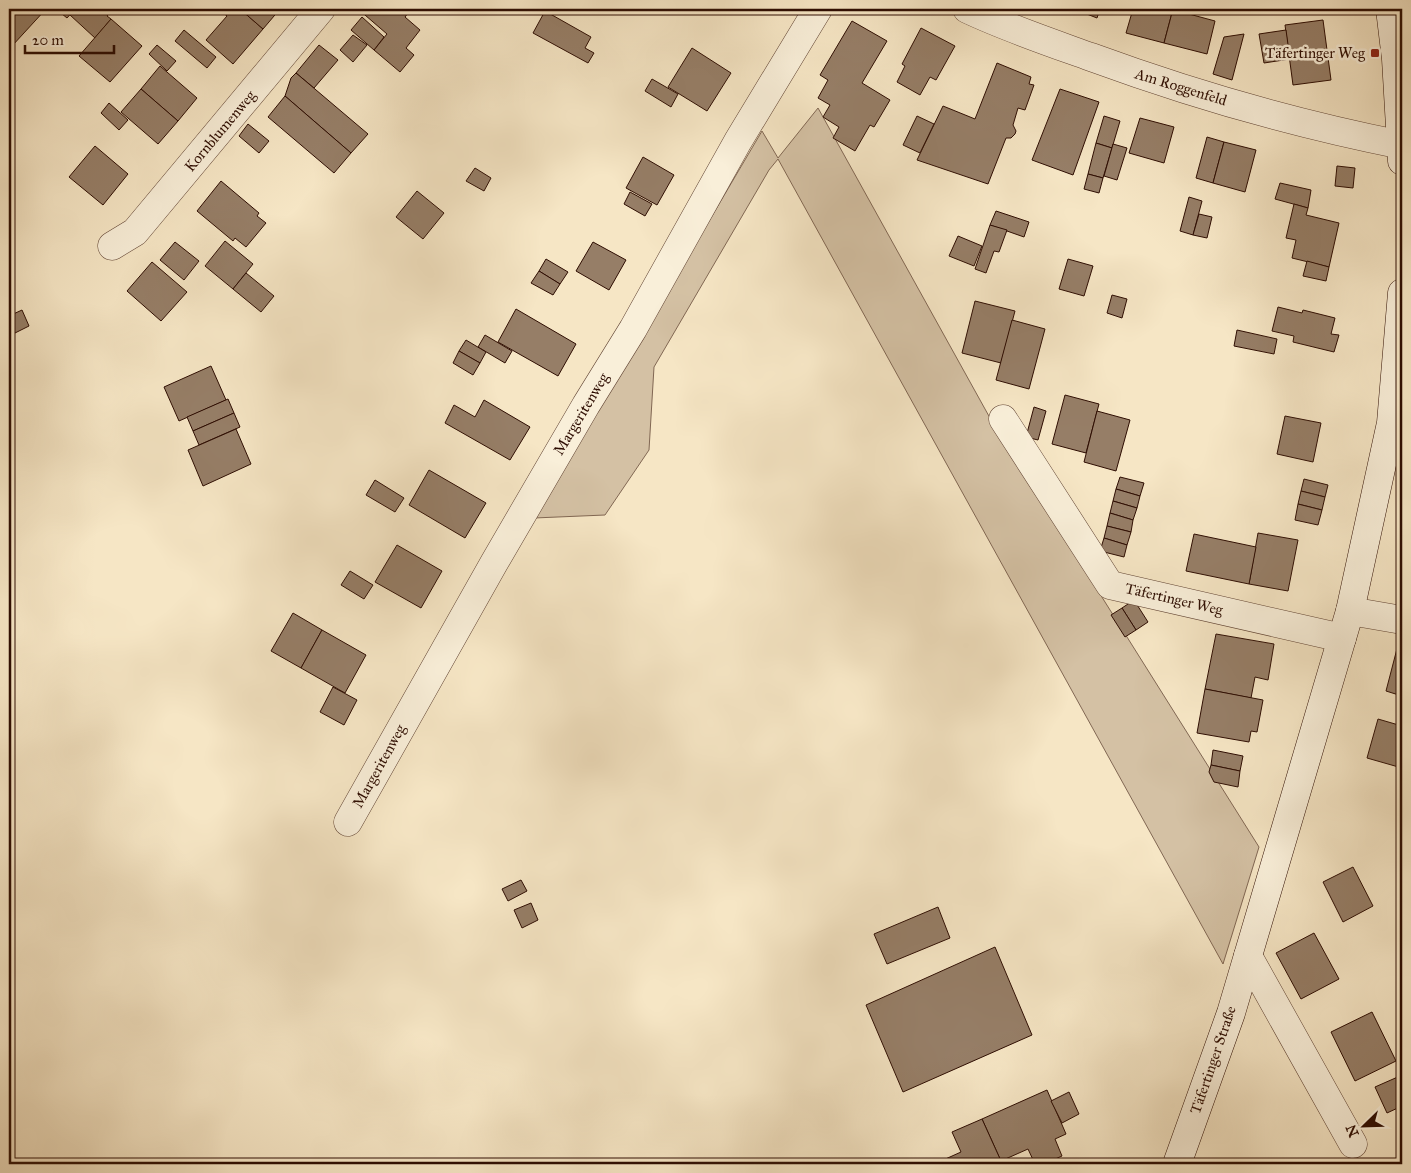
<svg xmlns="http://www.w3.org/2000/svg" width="1411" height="1173" font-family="'IM FELL Great Primer',serif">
	<rect width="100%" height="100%" fill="#f6e6c5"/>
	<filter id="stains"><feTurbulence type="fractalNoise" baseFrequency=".004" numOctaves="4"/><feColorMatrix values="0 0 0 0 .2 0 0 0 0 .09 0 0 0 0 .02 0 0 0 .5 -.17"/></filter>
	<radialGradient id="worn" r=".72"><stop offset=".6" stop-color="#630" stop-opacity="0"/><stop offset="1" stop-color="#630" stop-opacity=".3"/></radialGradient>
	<!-- green -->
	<path fill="#d4c1a4" stroke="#816753" d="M 818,108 L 995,427 L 1259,847 L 1223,964 L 778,159 L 769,170 L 654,367 L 649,450 L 605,515 L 534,518 L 762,131 L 778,158 Z"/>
	<!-- building -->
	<g fill="#967e67" stroke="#2e0d02">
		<path d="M 9,9 L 46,9 L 12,46 L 9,43 Z"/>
		<path d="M 56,9 L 75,9 L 67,18 Z"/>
		<path d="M 75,9 L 111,9 L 112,10 L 107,16 L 111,19 L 95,38 L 70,15 Z"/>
		<path d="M 224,9 L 240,9 L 263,29 L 233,64 L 206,40 L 227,16 L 222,12 Z"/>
		<path d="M 240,9 L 280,9 L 263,29 Z"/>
		<path d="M 358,9 L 411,9 L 405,17 L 420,30 L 406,48 L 414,55 L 400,72 L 374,50 L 387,34 Z"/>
		<path d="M 1074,9 L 1100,9 L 1097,18 Z"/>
		<path d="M 1133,9 L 1173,9 L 1164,43 L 1126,33 Z"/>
		<path d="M 1173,9 L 1190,9 L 1189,14 L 1215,21 L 1207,54 L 1164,43 Z"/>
		<path d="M 1219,9 L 1233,9 L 1232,13 Z"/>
		<path d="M 545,11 L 591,37 L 585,48 L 594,53 L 588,63 L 533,33 Z"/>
		<path d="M 362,17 L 384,37 L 374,50 L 351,30 Z"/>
		<path d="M 111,19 L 142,46 L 110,82 L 79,56 Z"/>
		<path d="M 1323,20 L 1331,80 L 1293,85 L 1285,25 Z"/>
		<path d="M 852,21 L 887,41 L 862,83 L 890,100 L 874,127 L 870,125 L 855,151 L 833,138 L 839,127 L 823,117 L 830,105 L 818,98 L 828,80 L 820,75 Z"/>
		<path d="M 921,28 L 955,46 L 936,80 L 930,77 L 920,95 L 897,82 L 905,66 L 902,64 Z"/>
		<path d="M 184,30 L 216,57 L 207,68 L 175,41 Z"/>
		<path d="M 1286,30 L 1290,59 L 1264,63 L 1259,34 Z"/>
		<path d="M 1244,34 L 1232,80 L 1213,74 L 1224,37 Z"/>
		<path d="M 353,35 L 367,45 L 353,62 L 340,50 Z"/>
		<path d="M 157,45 L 176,61 L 167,71 L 149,54 Z"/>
		<path d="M 319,45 L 338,60 L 314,88 L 296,73 Z"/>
		<path d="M 692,48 L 731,73 L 707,111 L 668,87 Z"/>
		<path d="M 997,63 L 1031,77 L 1029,84 L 1034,85 L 1025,110 L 1018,108 L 1013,125 L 1016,131 L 1015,134 L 1011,138 L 1006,138 L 988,184 L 917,160 L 943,106 L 975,119 Z"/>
		<path d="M 160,66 L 197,98 L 178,121 L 141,89 Z"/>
		<path d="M 296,73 L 368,134 L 351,153 L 285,96 L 291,78 Z"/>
		<path d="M 652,79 L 678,94 L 671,107 L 645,91 Z"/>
		<path d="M 141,89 L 178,121 L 158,144 L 121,112 Z"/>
		<path d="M 1060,89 L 1099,102 L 1073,175 L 1032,160 Z"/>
		<path d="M 285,96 L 351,153 L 334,173 L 268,117 Z"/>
		<path d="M 109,103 L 128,120 L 119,130 L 101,113 Z"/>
		<path d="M 917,116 L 934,124 L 920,153 L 903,145 Z"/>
		<path d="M 1104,116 L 1120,121 L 1112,148 L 1096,143 Z"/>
		<path d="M 1140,118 L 1174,127 L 1164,163 L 1129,153 Z"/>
		<path d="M 248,124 L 269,141 L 259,153 L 239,136 Z"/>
		<path d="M 1207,137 L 1224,142 L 1213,183 L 1196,178 Z"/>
		<path d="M 1224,142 L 1256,150 L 1245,192 L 1213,183 Z"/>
		<path d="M 1096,143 L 1112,148 L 1103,178 L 1088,174 Z"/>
		<path d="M 1113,144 L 1127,148 L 1117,180 L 1104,176 Z"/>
		<path d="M 95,146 L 128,174 L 103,205 L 69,177 Z"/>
		<path d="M 643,157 L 674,175 L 657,205 L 626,188 Z"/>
		<path d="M 1337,166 L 1355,168 L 1353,188 L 1335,186 Z"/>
		<path d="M 475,168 L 491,178 L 484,191 L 466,181 Z"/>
		<path d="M 1088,174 L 1103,178 L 1099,193 L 1084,189 Z"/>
		<path d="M 221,181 L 259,213 L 257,216 L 266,223 L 246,247 L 235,238 L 233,241 L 197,211 Z"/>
		<path d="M 1280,183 L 1311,190 L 1308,208 L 1275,199 Z"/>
		<path d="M 417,191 L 444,213 L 423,239 L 396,217 Z"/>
		<path d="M 630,192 L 652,204 L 645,216 L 624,204 Z"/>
		<path d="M 1189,197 L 1202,201 L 1193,235 L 1180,231 Z"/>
		<path d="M 1294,204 L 1308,208 L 1306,215 L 1339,223 L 1329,267 L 1292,258 L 1296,240 L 1286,238 Z"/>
		<path d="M 996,211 L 1029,222 L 1024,237 L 990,225 Z"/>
		<path d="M 1199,214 L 1212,217 L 1207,238 L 1193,235 Z"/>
		<path d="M 990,225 L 1007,230 L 999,252 L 994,251 L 986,273 L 975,269 Z"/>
		<path d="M 958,236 L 982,246 L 974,266 L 949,256 Z"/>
		<path d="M 225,241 L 253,264 L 233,289 L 205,266 Z"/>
		<path d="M 175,242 L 199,261 L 184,280 L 160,260 Z"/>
		<path d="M 593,242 L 626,260 L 609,290 L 576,271 Z"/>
		<path d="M 546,259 L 568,272 L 560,284 L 539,271 Z"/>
		<path d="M 1068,259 L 1093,266 L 1084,296 L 1059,289 Z"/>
		<path d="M 1307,261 L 1329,267 L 1326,281 L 1303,276 Z"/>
		<path d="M 152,262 L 187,292 L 161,321 L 127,291 Z"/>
		<path d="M 539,271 L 560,284 L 553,295 L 531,283 Z"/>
		<path d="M 246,273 L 274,296 L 261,312 L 233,289 Z"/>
		<path d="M 1112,295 L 1127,299 L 1122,318 L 1107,313 Z"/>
		<path d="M 975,301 L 1015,311 L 1001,363 L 962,353 Z"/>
		<path d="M 1278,307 L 1302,313 L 1303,310 L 1335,318 L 1331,334 L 1339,335 L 1334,352 L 1293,342 L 1294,336 L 1272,331 Z"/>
		<path d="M 516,309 L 576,344 L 558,376 L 498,342 Z"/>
		<path d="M 22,310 L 29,326 L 11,335 L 9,330 L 9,316 Z"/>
		<path d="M 1012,320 L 1045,329 L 1029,389 L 996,380 Z"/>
		<path d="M 1237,330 L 1277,339 L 1274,354 L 1234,346 Z"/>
		<path d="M 485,335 L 512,351 L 505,363 L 478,347 Z"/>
		<path d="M 466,340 L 486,352 L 480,363 L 459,351 Z"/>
		<path d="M 459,351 L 480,363 L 473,375 L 453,363 Z"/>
		<path d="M 211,366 L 226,400 L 179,421 L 164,387 Z"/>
		<path d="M 1065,395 L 1099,404 L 1086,453 L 1052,444 Z"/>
		<path d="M 228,399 L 234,413 L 193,431 L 187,417 Z"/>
		<path d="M 484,400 L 530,427 L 510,460 L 445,423 L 454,405 L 475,417 Z"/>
		<path d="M 1034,407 L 1046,411 L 1038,440 L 1026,437 Z"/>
		<path d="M 1097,411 L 1130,420 L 1116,471 L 1084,462 Z"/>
		<path d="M 234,413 L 240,427 L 199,445 L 193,431 Z"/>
		<path d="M 1285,416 L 1321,423 L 1313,462 L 1277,454 Z"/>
		<path d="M 236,429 L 251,464 L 203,486 L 188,450 Z"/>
		<path d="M 429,470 L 486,503 L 465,538 L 409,505 Z"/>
		<path d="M 1120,477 L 1144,483 L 1140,496 L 1116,489 Z"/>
		<path d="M 1304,479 L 1328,485 L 1325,497 L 1301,491 Z"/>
		<path d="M 375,480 L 404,498 L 395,512 L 366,495 Z"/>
		<path d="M 1116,489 L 1140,496 L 1137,508 L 1113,501 Z"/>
		<path d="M 1301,491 L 1325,497 L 1322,510 L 1298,504 Z"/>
		<path d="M 1113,501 L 1137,508 L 1133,520 L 1110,513 Z"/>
		<path d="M 1298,504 L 1322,510 L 1318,525 L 1295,520 Z"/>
		<path d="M 1110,513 L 1133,520 L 1131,532 L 1107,526 Z"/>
		<path d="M 1107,526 L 1131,532 L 1127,545 L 1104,538 Z"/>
		<path d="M 1258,533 L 1298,540 L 1288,591 L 1249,584 Z"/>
		<path d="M 1194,534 L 1256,547 L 1249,584 L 1186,571 Z"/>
		<path d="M 1104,538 L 1127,545 L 1124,557 L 1100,551 Z"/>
		<path d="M 397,545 L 442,571 L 421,608 L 375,582 Z"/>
		<path d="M 350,571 L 373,585 L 364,599 L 341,585 Z"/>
		<path d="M 1134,600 L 1148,622 L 1136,630 L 1122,608 Z"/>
		<path d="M 1122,608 L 1136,630 L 1125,637 L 1111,615 Z"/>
		<path d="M 293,613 L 322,630 L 301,668 L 271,651 Z"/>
		<path d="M 322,630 L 366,655 L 345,693 L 301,668 Z"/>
		<path d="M 1216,634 L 1274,644 L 1268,680 L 1255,677 L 1251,698 L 1205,689 Z"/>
		<path d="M 1399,641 L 1402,642 L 1402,696 L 1386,691 Z"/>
		<path d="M 333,687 L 357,700 L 344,725 L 320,712 Z"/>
		<path d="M 1205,689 L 1263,700 L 1257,732 L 1251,731 L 1249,742 L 1197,733 Z"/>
		<path d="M 1378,719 L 1402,726 L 1402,768 L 1367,758 Z"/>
		<path d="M 1213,750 L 1243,756 L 1240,771 L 1211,765 Z"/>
		<path d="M 1211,765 L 1240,771 L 1238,787 L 1214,782 L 1209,772 Z"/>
		<path d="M 1353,867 L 1373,906 L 1343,922 L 1323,882 Z"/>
		<path d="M 521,880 L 527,891 L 508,901 L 502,889 Z"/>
		<path d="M 531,903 L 538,920 L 522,928 L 514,910 Z"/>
		<path d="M 938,907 L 950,938 L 887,964 L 874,934 Z"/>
		<path d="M 1314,933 L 1339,979 L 1301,999 L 1276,953 Z"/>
		<path d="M 995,947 L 1032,1035 L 903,1092 L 866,1005 Z"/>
		<path d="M 1372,1012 L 1396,1061 L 1355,1081 L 1331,1032 Z"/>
		<path d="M 1400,1076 L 1402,1081 L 1402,1106 L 1387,1113 L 1375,1087 Z"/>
		<path d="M 1047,1090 L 1066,1134 L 1055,1139 L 1062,1156 L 1044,1164 L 1035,1164 L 1028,1149 L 1001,1161 L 982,1119 Z"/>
		<path d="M 1069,1092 L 1079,1114 L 1062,1123 L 1051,1101 Z"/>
		<path d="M 982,1119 L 1001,1161 L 994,1164 L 942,1164 L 941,1161 L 961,1152 L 952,1132 Z"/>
	</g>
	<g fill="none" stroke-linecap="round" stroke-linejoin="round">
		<!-- street casing -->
		<g stroke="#604333" stroke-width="29">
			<g id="street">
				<path d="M 967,9 C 1007,28 1049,42 1091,57 C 1192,94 1296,124 1402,145"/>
				<path d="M 112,246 L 135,232 L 321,9"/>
				<path d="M 1003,419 L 1110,585 L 1342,638"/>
				<path d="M 1350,611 L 1402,620"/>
				<path d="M 348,822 L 494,563 L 586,405 L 633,329 L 738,141 L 818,9"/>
				<path d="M 1248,956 L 1353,1144"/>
			</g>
		</g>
		<!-- secondary casing -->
		<g stroke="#2e0d02" stroke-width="29">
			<g id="secondary">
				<path d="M 1390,9 L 1396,59 L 1402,161"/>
				<path d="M 1177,1164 L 1231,1013 L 1350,611 L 1391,423 L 1402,293"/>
			</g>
		</g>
		<!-- street -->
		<use href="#street" stroke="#f9efd9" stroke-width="28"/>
		<!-- secondary -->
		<use href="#secondary" stroke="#f9efd9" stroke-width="28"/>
	</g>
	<!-- markers -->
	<rect fill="#8f2418" stroke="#f9efd9" stroke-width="2" x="1370" y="48" width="10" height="10" rx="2.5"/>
	<g text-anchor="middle" stroke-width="5" stroke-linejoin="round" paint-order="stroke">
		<!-- poi labels -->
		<g font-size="15" fill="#2e0d02" stroke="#f9efd9" text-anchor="end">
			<text x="1365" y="58">Täfertinger Weg</text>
		</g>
		<!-- street labels -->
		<g font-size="15" fill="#2e0d02" stroke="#f9efd9">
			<text transform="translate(1181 87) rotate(17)" y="5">Am Roggenfeld</text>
			<text transform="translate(220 131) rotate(-50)" y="5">Kornblumenweg</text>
			<text transform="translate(581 414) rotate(-59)" y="5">Margeritenweg</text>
			<text transform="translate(1174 599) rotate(13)" y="5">Täfertinger Weg</text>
			<text transform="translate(379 766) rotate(-61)" y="5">Margeritenweg</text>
			<text transform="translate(1213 1060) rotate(-71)" y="5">Täfertinger Straße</text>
		</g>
	</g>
	<!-- margin -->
	<rect width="1411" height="1173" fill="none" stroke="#f6e6c5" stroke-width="30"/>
	<rect x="10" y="10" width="1391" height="1153" fill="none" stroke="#2e0d02" stroke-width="2.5"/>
	<rect x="15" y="15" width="1381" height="1143" fill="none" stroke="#2e0d02"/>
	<!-- north arrow -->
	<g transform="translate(1364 1126) rotate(247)" stroke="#f9efd9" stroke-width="4" paint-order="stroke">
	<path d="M0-4L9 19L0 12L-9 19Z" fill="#2e0d02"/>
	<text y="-8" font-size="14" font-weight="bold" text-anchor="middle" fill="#2e0d02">N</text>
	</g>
	<!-- scale -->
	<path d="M25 45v8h89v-8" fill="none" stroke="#2e0d02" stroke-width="2.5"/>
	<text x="32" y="45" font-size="15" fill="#2e0d02" stroke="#f9efd9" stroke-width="4" paint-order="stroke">20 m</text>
	<rect width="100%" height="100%" filter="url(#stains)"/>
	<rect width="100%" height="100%" fill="url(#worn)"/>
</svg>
